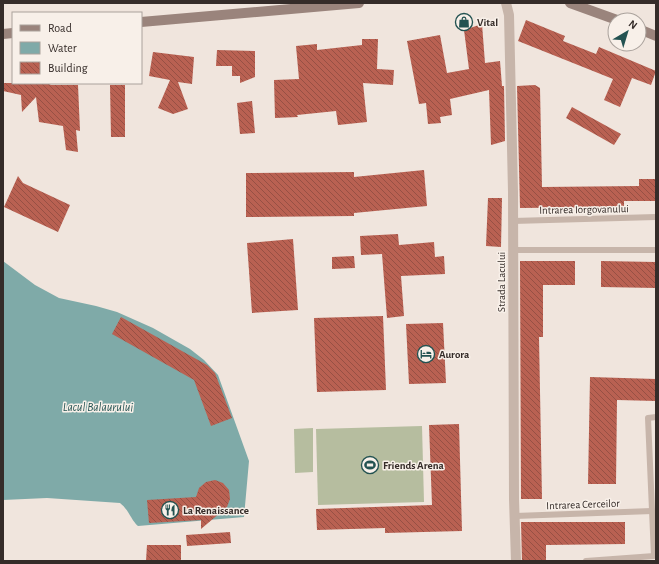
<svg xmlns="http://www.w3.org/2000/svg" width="659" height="564" font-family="'Alegreya Sans',sans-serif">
	<defs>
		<pattern id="building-back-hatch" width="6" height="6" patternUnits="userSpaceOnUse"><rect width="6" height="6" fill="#b96152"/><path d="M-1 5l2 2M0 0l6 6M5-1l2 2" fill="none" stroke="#975044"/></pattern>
	</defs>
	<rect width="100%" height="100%" fill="#f0e5dd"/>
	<!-- grass -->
	<g fill="#b6bd9f">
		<path d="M 422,426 L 424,502 L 318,505 L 316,429 Z"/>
		<path d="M 313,428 L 313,472 L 295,473 L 294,429 Z"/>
	</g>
	<!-- water -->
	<path fill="#7faaa8" d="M 3,261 L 35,285 L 59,298 L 96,306 L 117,312 L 153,328 L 190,349 L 204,360 L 218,375 L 249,461 L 244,517 L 138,526 C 131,520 129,510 120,503 L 47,498 L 3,500 Z"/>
	<!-- building -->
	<g fill="url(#building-back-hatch)">
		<path d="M 526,20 L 565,36 L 563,41 L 596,54 L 599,47 L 656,71 L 651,85 L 632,78 L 620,107 L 604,100 L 613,79 L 518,41 Z"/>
		<path d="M 482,24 L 485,63 L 500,61 L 502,86 L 504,86 L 505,141 L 491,145 L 489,90 L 450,99 L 452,115 L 440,117 L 441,123 L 428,124 L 426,103 L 419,104 L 407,41 L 440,35 L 447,73 L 469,69 L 464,30 Z"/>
		<path d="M 362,39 L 378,39 L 377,69 L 394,70 L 393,85 L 363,83 L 367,122 L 338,125 L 336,111 L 297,115 L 298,117 L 275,118 L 274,80 L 299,79 L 296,46 L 317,44 L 317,50 L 362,45 Z"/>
		<path d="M 217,50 L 255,51 L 255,77 L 240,83 L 240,76 L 232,76 L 232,66 L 216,66 Z"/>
		<path d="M 153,52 L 194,57 L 192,84 L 178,82 L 188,109 L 173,114 L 158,108 L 170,80 L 149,76 Z"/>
		<path d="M 3,83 L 53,83 L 49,85 L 78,85 L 80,131 L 76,130 L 78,152 L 66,150 L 63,126 L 39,122 L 36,97 L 22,112 L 21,95 L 3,91 Z"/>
		<path d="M 110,85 L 125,85 L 125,137 L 111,137 Z"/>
		<path d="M 535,85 L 540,88 L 542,187 L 639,186 L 639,179 L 656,179 L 656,201 L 624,201 L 624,207 L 520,208 L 517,86 Z"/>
		<path d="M 252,101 L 255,133 L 240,134 L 237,103 Z"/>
		<path d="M 572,107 L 621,134 L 614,145 L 566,118 Z"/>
		<path d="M 424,170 L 427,206 L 354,213 L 354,216 L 246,217 L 246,173 L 354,172 L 354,177 Z"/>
		<path d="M 18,176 L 23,183 L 70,205 L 58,232 L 4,207 Z"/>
		<path d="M 488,198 L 502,198 L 501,247 L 486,246 Z"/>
		<path d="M 398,234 L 399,245 L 434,242 L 435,257 L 444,256 L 445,274 L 401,276 L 404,316 L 387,318 L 382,254 L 361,255 L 360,236 Z"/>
		<path d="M 293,239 L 298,310 L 252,313 L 247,243 Z"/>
		<path d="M 354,256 L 355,268 L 332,269 L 332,257 Z"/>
		<path d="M 520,261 L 575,261 L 575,285 L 543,285 L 543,337 L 539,337 L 542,499 L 521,499 Z"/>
		<path d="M 601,261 L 656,262 L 656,288 L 601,287 Z"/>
		<path d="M 383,316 L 386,390 L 317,392 L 314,318 Z"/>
		<path d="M 121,317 L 207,365 L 215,373 L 232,418 L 211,426 L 194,380 L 112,334 Z"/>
		<path d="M 443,323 L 446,383 L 409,384 L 406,324 Z"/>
		<path d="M 590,377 L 656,379 L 656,401 L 617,400 L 616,484 L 588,484 Z"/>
		<path d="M 459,424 L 462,531 L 385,533 L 385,528 L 317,530 L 316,509 L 432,505 L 429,425 Z"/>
		<path d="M 215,480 L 223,483 L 229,490 L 230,499 L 227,507 L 201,529 L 201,520 L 149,523 L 147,500 L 196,497 L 199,488 L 206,482 Z"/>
		<path d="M 521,522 L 625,522 L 625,544 L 546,545 L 546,561 L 522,561 Z"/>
		<path d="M 230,532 L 231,543 L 187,546 L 186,535 Z"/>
		<path d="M 147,545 L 181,545 L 181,561 L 146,561 Z"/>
	</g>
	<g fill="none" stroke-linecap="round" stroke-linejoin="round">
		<!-- lane -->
		<g stroke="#c7b5aa" stroke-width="6">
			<path d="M 513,221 L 656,217"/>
			<path d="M 513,250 L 656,250"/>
			<path d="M 515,516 L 652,511"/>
			<path d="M 586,561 L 654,556 L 648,418 L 656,417"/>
		</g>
		<!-- street -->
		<path stroke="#c7b5aa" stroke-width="10" d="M 506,3 L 509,15 L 513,192 L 514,499 L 516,561"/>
		<!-- secondary -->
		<g stroke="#9a847c" stroke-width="10">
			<path d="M 570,3 L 617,20"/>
			<path d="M 141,22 L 359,3"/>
			<path d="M 639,29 L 656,36"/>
			<path d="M 3,34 L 13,33"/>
		</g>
	</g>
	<!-- icons -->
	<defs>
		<g id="shop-ring" transform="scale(0.9)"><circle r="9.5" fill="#f8f0e9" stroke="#235251" stroke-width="1.5"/><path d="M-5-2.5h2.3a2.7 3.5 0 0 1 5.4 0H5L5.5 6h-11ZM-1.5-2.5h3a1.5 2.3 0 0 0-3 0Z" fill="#235251"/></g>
		<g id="hotel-ring" transform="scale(0.9)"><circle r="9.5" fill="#f8f0e9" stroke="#235251" stroke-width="1.5"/><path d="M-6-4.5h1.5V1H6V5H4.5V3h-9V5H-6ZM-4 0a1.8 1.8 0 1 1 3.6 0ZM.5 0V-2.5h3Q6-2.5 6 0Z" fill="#235251"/></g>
		<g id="stadium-ring" transform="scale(0.9)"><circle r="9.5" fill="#f8f0e9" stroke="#235251" stroke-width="1.5"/><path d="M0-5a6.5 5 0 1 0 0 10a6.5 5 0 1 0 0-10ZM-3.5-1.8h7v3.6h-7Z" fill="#235251"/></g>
		<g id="restaurant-ring" transform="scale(0.9)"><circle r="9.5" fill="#f8f0e9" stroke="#235251" stroke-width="1.5"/><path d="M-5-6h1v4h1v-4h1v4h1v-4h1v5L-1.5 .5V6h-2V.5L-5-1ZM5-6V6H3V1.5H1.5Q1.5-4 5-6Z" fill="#235251"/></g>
	</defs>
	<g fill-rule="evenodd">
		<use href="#shop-ring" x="464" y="22"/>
		<use href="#hotel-ring" x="426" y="354"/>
		<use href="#stadium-ring" x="370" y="465"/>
		<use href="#restaurant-ring" x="170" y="510"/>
	</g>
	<g text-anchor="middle" stroke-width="3" stroke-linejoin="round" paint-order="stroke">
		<!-- poi labels -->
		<g font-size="11" font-weight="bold" fill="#352c29" stroke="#f8f0e9" text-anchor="start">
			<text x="477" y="26">Vital</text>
			<text x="439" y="358">Aurora</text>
			<text x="383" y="469">Friends Arena</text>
			<text x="183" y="514">La Renaissance</text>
		</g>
		<!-- street labels -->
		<g font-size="11" fill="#352c29" stroke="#f8f0e9">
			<text transform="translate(584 209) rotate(-1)" y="4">Intrarea Iorgovanului</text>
			<text transform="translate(501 282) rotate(-90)" y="4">Strada Lacului</text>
			<text transform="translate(583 504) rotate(-2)" y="4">Intrarea Cerceilor</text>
		</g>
		<!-- water labels -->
		<g font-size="12" font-style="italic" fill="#235251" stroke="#f8f0e9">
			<text x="98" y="411">Lacul Balaurului</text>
		</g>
	</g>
	<!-- border -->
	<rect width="659" height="564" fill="none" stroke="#352c29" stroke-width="8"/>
	<!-- legend -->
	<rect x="12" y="12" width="130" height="72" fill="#f8f0e9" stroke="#aaa29c"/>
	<rect x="20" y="25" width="20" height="6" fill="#9a847c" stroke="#aaa29c"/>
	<text x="48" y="32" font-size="12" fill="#352c29">Road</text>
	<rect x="20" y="42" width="20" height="12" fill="#7faaa8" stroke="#aaa29c"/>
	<text x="48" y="52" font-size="12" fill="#352c29">Water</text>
	<rect x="20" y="62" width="20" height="12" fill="url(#building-back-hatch)" stroke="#aaa29c"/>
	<text x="48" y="72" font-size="12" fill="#352c29">Building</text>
	<!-- north arrow -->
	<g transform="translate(627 32) rotate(38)"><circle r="19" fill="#f8f0e9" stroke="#aaa29c"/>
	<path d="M0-3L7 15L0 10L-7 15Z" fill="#235251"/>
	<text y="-6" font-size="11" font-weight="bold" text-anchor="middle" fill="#352c29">N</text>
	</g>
</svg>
